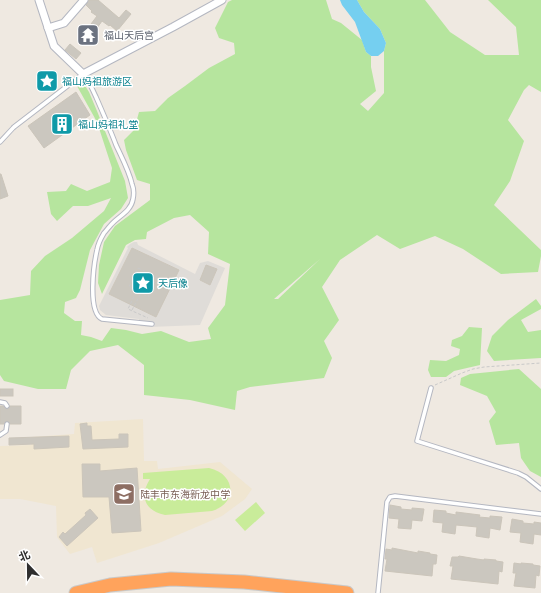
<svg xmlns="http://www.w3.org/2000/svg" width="541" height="593" font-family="Overpass,'Noto Sans SC',sans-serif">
	<rect width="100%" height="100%" fill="#efe9e1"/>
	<!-- education -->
	<path fill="#f0e6d1" d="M 143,419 L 144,461 L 157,461 L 158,469 L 220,462 L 252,489 L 245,499 L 222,516 L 159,543 L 97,563 L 92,547 L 70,554 L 57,537 L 56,506 L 20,499 L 0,499 L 0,446 L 31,445 L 31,437 L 74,434 L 75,423 Z"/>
	<!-- green -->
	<g fill="#b6e59e" fill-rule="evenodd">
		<path d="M 232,0 L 326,0 L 332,19 L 341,23 L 362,40 L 366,52 L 371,56 L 371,67 L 376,91 L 360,104 L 368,111 L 384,93 L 384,51 L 386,43 L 380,29 L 364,12 L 357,0 L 425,0 L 450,32 L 485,55 L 519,55 L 516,27 L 488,0 L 541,0 L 541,92 L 529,85 L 524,90 L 508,120 L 524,141 L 510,181 L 494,205 L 541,250 L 541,256 L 538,272 L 501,274 L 463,249 L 435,236 L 400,249 L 377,235 L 340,260 L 322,287 L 339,320 L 324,341 L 332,358 L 324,378 L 250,387 L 237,391 L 235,410 L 190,400 L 144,395 L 144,365 L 118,345 L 90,351 L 71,370 L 66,389 L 38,389 L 4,381 L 0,375 L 0,300 L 30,295 L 31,271 L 45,256 L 72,238 L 104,211 L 111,198 L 88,206 L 73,206 L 57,221 L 51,214 L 47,192 L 66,191 L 71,184 L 87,191 L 110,182 L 112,168 L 97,122 L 77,86 L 82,81 L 89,92 L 97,111 L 125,181 L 128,198 L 121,209 L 104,224 L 90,250 L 80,290 L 76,298 L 65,302 L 64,313 L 75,321 L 82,321 L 81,335 L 91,337 L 102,341 L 111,328 L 126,330 L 142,334 L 161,331 L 189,342 L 211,339 L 208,328 L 225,305 L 230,264 L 208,254 L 209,232 L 190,215 L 174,218 L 147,232 L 146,239 L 135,240 L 126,245 L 102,294 L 98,283 L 99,265 L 104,242 L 115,226 L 150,200 L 150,184 L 137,180 L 126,150 L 124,140 L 134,130 L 139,112 L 155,111 L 168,98 L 185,86 L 209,68 L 235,54 L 234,43 L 219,38 L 215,28 L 228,2 ZM 320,259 L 278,299 L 274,299 Z"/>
		<path d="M 536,299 L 541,306 L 541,309 L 521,320 L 528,332 L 541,330 L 541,358 L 494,361 L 487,351 L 492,336 L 508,320 Z"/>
		<path d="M 469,327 L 482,328 L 480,365 L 454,371 L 446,377 L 431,377 L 428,370 L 430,360 L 446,361 L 459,355 L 460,349 L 451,346 L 452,340 L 462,336 Z"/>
		<path d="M 519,369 L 541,389 L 541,477 L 530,471 L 521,458 L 519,443 L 496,445 L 489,421 L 496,412 L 487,396 L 460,385 L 461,378 L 470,374 Z"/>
	</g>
	<!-- pitch -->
	<g fill="#c9ec9a">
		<path d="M 209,468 C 236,474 238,503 212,511 L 165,515 C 145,511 139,496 150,479 L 143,479 L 143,473 Z"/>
		<path d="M 256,502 L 265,513 L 245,531 L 235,520 Z"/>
	</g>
	<!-- plaza -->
	<path fill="#dfdcd8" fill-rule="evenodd" d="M 134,242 L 137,242 L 138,245 L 195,274 L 200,263 L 208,261 L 225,268 L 200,325 L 150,327 L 140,326 L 139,319 L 106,315 L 100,310 L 99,306 L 128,248 L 127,247 L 130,244 ZM 132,248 L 179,270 L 156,317 L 109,294 ZM 206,265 L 217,269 L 210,285 L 200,280 Z"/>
	<!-- water -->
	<path fill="#75cff0" d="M 340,0 L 357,0 L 364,12 L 380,29 L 386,43 L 384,51 L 378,56 L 371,56 L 366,52 L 355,22 L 342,5 Z"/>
	<!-- building -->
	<g fill="#cbc7bf" stroke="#cbc5ba">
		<path d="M 89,0 L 98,0 L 119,18 L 126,10 L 131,14 L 117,31 L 110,25 L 109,26 L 102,21 L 97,28 L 91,24 L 97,16 L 91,12 L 92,11 L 86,5 Z"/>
		<path d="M 70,44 L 81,53 L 76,59 L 65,50 Z"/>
		<path d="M 76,92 L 90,115 L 44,148 L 28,126 Z"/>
		<path d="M 0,174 L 1,174 L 8,196 L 0,199 Z"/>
		<path d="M 132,248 L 179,270 L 156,317 L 109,294 Z"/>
		<path d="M 206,265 L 217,269 L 210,285 L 200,280 Z"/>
		<rect x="0" y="389" width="13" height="7"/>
		<path d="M 0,406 L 3,406 L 7,409 L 9,408 L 10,406 L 21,406 L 21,424 L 10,424 L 9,422 L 7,421 L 5,422 L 4,424 L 0,424 Z"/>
		<path d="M 87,423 L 87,426 L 91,426 L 92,440 L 119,439 L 119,434 L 128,434 L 128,447 L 83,449 L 80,424 Z"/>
		<path d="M 69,436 L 69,447 L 34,449 L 34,444 L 9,445 L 9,438 Z"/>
		<path d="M 82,464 L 100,464 L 100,471 L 137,468 L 141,531 L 112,533 L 109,497 L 83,497 Z"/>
		<path d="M 390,505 L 401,507 L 401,509 L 412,510 L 412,508 L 424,509 L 422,521 L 412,520 L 411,529 L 398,528 L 399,519 L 389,518 Z"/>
		<path d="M 90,509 L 98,518 L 67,546 L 59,537 L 63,532 L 65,534 L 86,515 L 85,513 Z"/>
		<path d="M 434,510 L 446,511 L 446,513 L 456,515 L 456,512 L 480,515 L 479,517 L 490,518 L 490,516 L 502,517 L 500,530 L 490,528 L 489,538 L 476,536 L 477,527 L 467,526 L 456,525 L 455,534 L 442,532 L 443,523 L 433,522 Z"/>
		<path d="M 512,519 L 523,521 L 523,523 L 534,524 L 534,522 L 541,523 L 541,535 L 534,534 L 533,544 L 520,542 L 521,533 L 510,532 Z"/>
		<path d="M 392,548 L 418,553 L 418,551 L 430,553 L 430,554 L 437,555 L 436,564 L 433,564 L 432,576 L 385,571 L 387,559 L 385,559 L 386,549 L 392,550 Z"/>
		<path d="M 459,556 L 477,559 L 484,560 L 484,559 L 496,560 L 496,561 L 503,562 L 502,572 L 499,571 L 498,584 L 451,579 L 453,566 L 450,566 L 452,557 L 458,557 Z"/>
		<path d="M 514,563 L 521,564 L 521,563 L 533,564 L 533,565 L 540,566 L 539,576 L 536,575 L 535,588 L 514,586 L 516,573 L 513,573 Z"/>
	</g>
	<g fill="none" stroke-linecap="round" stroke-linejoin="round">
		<!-- lane casing -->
		<g stroke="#b4b7c1" stroke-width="5.5">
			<g id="lane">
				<path d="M 14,127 L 83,74 C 89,80 92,89 96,97 C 103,113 110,129 116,145 C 122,158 129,171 132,184 C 134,189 134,194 133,199 C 131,212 117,217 110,226 C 108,228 106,231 104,233 C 101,238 98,244 97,250 C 94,263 87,312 102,319 L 152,324"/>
				<path d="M 0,142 L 13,128"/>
				<path d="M 431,388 L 417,441 L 518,473 L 526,477 L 541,489"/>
				<path d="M 0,402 L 5,403 L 7,406"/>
				<path d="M 0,435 L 6,431 L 7,424"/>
				<path d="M 378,593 L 387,502 L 390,497 L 395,496 L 541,514"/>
			</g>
		</g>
		<!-- street casing -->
		<g stroke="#b4b7c1" stroke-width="9">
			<g id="street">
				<path d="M 39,0 L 54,46 L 83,74 L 173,27 L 222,0"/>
				<path d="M 48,28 L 64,23 L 84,0"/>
			</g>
		</g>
		<!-- highway casing -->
		<g stroke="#c9c9c9" stroke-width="15">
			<path id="highway" d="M 76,593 L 110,585 L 171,579 L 244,582 L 347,593"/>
		</g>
		<!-- path -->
		<g stroke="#c9c9c9" stroke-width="1" stroke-dasharray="3 2" stroke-linecap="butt">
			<path d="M 138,268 L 157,277 L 148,297 L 129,287 Z"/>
			<path d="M 136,292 L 128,309 L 148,318"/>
			<path d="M 132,310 L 141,293"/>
			<path d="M 435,385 L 462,373 L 473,369 L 484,367 L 541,363"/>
		</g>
		<!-- lane -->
		<use href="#lane" stroke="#fff" stroke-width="3.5"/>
		<!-- street -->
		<use href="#street" stroke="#fff" stroke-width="7"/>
		<!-- highway -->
		<use href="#highway" stroke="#ffa35c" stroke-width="13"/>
	</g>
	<!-- icons -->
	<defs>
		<g id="temple-square" transform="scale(1.15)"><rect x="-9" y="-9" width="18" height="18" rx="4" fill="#6b7280" stroke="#fff"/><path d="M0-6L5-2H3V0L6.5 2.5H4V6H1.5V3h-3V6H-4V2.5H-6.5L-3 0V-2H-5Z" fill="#fff"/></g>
		<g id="sight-square" transform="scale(1.15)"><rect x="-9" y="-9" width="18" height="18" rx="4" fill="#0f9aa8" stroke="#fff"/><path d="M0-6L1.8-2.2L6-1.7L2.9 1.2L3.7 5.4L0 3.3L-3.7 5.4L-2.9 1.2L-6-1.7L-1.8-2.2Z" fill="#fff"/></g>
		<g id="building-square" transform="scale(1.15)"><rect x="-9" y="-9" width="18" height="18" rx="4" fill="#0f9aa8" stroke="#fff"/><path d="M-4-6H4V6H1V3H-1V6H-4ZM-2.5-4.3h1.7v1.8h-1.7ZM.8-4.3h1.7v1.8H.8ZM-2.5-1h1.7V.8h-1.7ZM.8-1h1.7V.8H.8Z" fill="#fff"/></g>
		<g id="school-square" transform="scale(1.15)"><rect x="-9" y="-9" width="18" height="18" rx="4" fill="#8d6e63" stroke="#fff"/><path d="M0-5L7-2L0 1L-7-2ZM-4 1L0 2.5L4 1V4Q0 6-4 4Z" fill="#fff"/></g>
	</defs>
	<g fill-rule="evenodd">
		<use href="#temple-square" x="88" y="35"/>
		<use href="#sight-square" x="47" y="81"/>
		<use href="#building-square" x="62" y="124"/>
		<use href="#sight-square" x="143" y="283"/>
		<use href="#school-square" x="124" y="494"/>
	</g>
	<g text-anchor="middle" stroke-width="3" stroke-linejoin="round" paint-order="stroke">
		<!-- worship labels -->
		<g font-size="10" fill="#5b616d" stroke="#fff" text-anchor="start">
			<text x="104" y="39">福山天后宫</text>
		</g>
		<!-- culture labels -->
		<g font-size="10" fill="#0d838f" stroke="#fff" text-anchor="start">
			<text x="62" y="85">福山妈祖旅游区</text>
			<text x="78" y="128">福山妈祖礼堂</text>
			<text x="158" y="287">天后像</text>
		</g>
		<!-- education labels -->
		<g font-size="10" fill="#785e54" stroke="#fff" text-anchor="start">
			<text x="140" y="498">陆丰市东海新龙中学</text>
		</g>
	</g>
	<!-- north arrow -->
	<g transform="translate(28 565) rotate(338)" stroke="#ffffff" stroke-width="3" paint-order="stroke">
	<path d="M0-3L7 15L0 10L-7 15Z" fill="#2e2e2e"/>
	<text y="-6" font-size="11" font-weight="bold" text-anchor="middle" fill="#2e2e2e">北</text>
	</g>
</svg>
